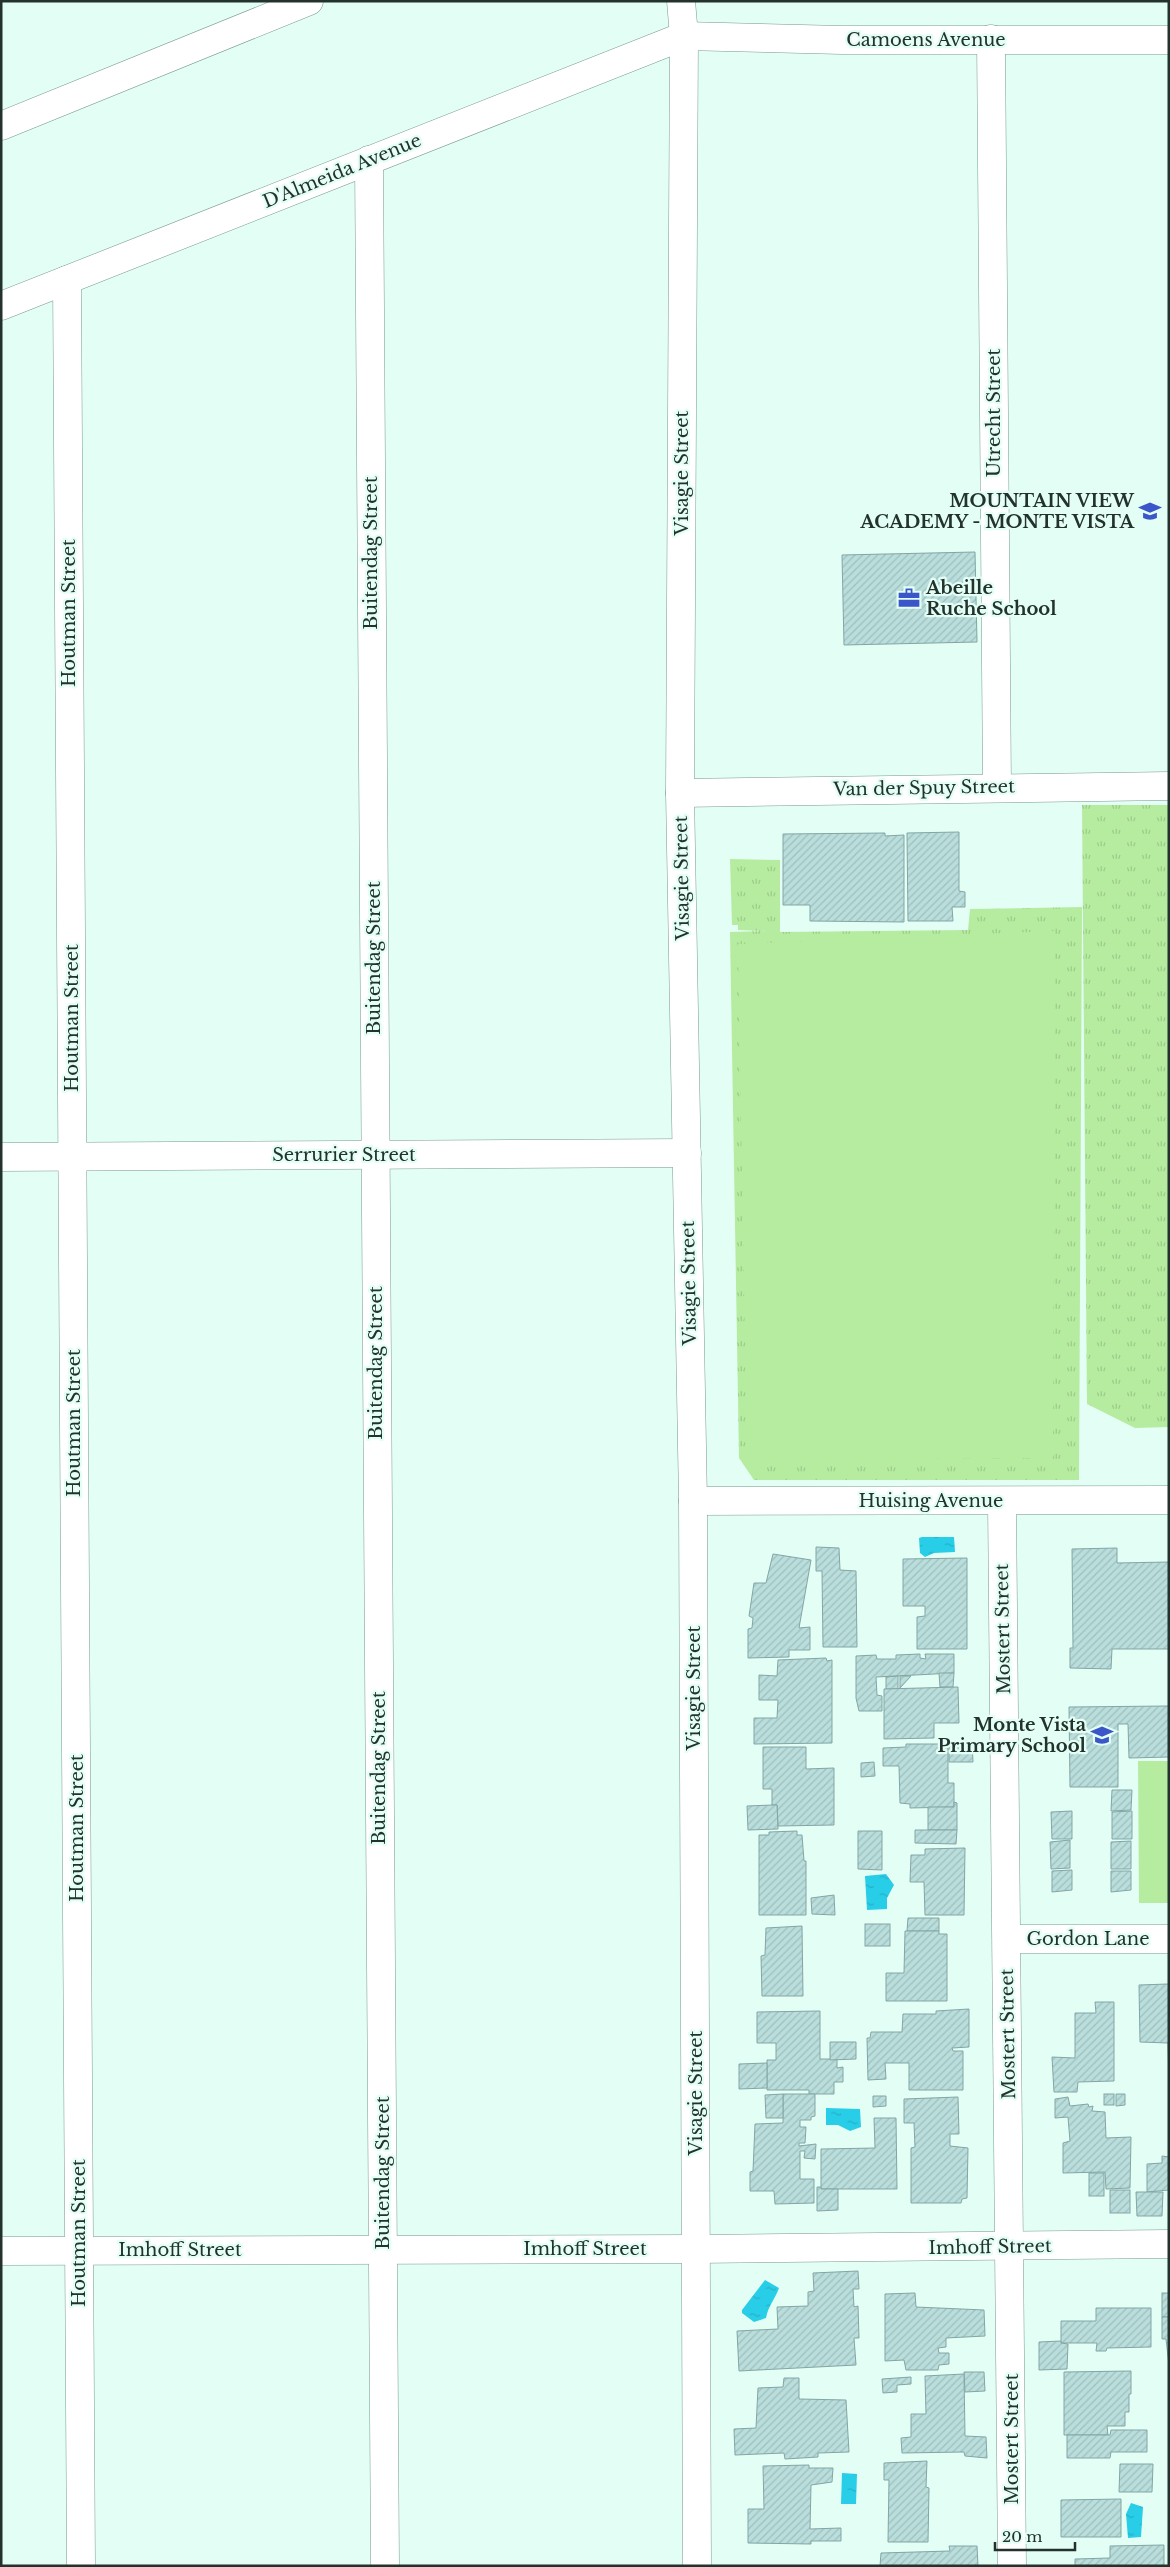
<svg xmlns="http://www.w3.org/2000/svg" width="1170" height="2567" font-family="'Libre Baskerville',serif">
	<defs>
		<pattern id="grass-tufts" width="24" height="20" patternUnits="userSpaceOnUse" patternTransform="scale(1.25)"><rect width="24" height="20" fill="#b6eca0"/><path d="M3 7l-1-3M5 7V3M7 7l1-3M15 17l-1-3M17 17v-4M19 17l1-3" fill="none" stroke="#9ccb8a"/></pattern>
		<pattern id="water-ripples" width="26" height="14" patternUnits="userSpaceOnUse" patternTransform="scale(1.25)"><rect width="26" height="14" fill="#28cde8"/><path d="M2 4q2-2 4 0t4 0M15 11q2-2 4 0t4 0" fill="none" stroke="#24b0c7"/></pattern>
		<pattern id="building-hatch" width="6" height="6" patternUnits="userSpaceOnUse" patternTransform="scale(1.25)"><rect width="6" height="6" fill="#b9dedc"/><path d="M-1 1l2-2M0 6l6-6M5 7l2-2" fill="none" stroke="#9fbfbd"/></pattern>
	</defs>
	<rect width="100%" height="100%" fill="#e2fef5"/>
	<!-- grass -->
	<g fill="url(#grass-tufts)">
		<path d="M 1082,805 L 1169,805 L 1169,1427 L 1135,1428 L 1087,1404 Z"/>
		<path d="M 730,859 L 780,860 L 780,932 L 968,930 L 970,909 L 1082,907 L 1079,1480 L 754,1480 L 739,1458 L 730,932 L 767,931 L 738,930 L 738,925 L 732,925 Z"/>
	</g>
	<!-- pitch -->
	<g fill="#b6eca0">
		<path d="M 1055,931 L 1053,1458 L 747,1460 L 738,944 Z"/>
		<path d="M 1138,1761 L 1169,1761 L 1169,1903 L 1139,1903 Z"/>
	</g>
	<!-- water -->
	<g fill="url(#water-ripples)">
		<path d="M 922,1537 L 954,1537 L 955,1552 L 934,1553 L 925,1557 L 920,1553 L 919,1538 Z"/>
		<path d="M 886,1874 L 894,1885 L 887,1898 L 887,1909 L 867,1910 L 865,1876 Z"/>
		<path d="M 826,2108 L 860,2109 L 861,2127 L 850,2131 L 838,2125 L 826,2125 Z"/>
		<path d="M 765,2280 L 779,2288 C 775,2299 768,2306 766,2318 L 754,2322 L 742,2313 L 742,2310 Z"/>
		<path d="M 842,2473 L 857,2474 L 856,2504 L 841,2504 Z"/>
		<path d="M 1131,2503 L 1143,2507 L 1141,2537 L 1128,2538 L 1126,2514 Z"/>
	</g>
	<!-- building -->
	<g fill="url(#building-hatch)" stroke="#83a6a5">
		<path d="M 975,552 L 977,642 L 844,645 L 842,555 Z"/>
		<path d="M 959,832 L 959,891 L 965,892 L 965,907 L 952,907 L 953,921 L 908,921 L 907,833 Z"/>
		<path d="M 885,833 L 885,836 L 904,835 L 904,922 L 810,921 L 810,905 L 783,905 L 783,834 Z"/>
		<path d="M 816,1547 L 839,1548 L 840,1570 L 856,1571 L 857,1647 L 823,1647 L 822,1571 L 816,1571 Z"/>
		<path d="M 1117,1548 L 1117,1563 L 1169,1562 L 1169,1649 L 1112,1649 L 1111,1669 L 1070,1668 L 1070,1648 L 1073,1648 L 1072,1549 Z"/>
		<path d="M 773,1554 L 811,1560 L 799,1628 L 810,1627 L 810,1650 L 789,1650 L 789,1657 L 748,1658 L 748,1629 L 752,1628 L 753,1618 L 749,1616 L 754,1583 L 766,1583 Z"/>
		<path d="M 967,1558 L 967,1649 L 917,1649 L 917,1617 L 925,1616 L 925,1606 L 903,1606 L 903,1559 Z"/>
		<path d="M 920,1654 L 920,1658 L 926,1659 L 925,1654 L 954,1654 L 954,1673 L 876,1677 L 877,1695 L 882,1696 L 882,1711 L 859,1711 L 856,1698 L 856,1656 L 876,1655 L 877,1659 L 896,1659 L 896,1655 Z"/>
		<path d="M 826,1658 L 827,1661 L 832,1660 L 832,1743 L 754,1744 L 754,1718 L 777,1718 L 778,1700 L 759,1700 L 759,1675 L 777,1676 L 778,1660 Z"/>
		<path d="M 939,1673 L 954,1673 L 953,1687 L 940,1687 Z"/>
		<path d="M 898,1676 L 898,1689 L 886,1689 L 886,1677 Z"/>
		<path d="M 900,1676 L 911,1676 L 900,1688 Z"/>
		<path d="M 958,1687 L 959,1723 L 934,1723 L 934,1738 L 884,1739 L 884,1689 Z"/>
		<path d="M 1169,1706 L 1169,1757 L 1129,1758 L 1128,1724 L 1118,1724 L 1118,1787 L 1070,1787 L 1069,1707 Z"/>
		<path d="M 949,1741 L 972,1741 L 973,1762 L 949,1762 Z"/>
		<path d="M 906,1744 L 948,1744 L 948,1783 L 954,1783 L 954,1807 L 910,1808 L 910,1804 L 900,1803 L 899,1766 L 883,1766 L 883,1748 L 906,1747 Z"/>
		<path d="M 763,1747 L 806,1747 L 806,1769 L 834,1768 L 834,1825 L 778,1826 L 777,1805 L 772,1805 L 772,1789 L 763,1789 Z"/>
		<path d="M 874,1762 L 875,1776 L 861,1777 L 861,1763 Z"/>
		<path d="M 1112,1790 L 1132,1790 L 1131,1810 L 1111,1811 Z"/>
		<path d="M 954,1802 L 957,1803 L 957,1830 L 928,1830 L 928,1807 L 954,1807 Z"/>
		<path d="M 773,1805 L 777,1805 L 778,1829 L 748,1830 L 747,1806 Z"/>
		<path d="M 1072,1811 L 1072,1839 L 1052,1839 L 1051,1812 Z"/>
		<path d="M 1132,1811 L 1132,1839 L 1112,1839 L 1112,1812 Z"/>
		<path d="M 915,1830 L 957,1830 L 956,1844 L 915,1843 Z"/>
		<path d="M 797,1831 L 797,1835 L 802,1835 L 804,1861 L 806,1861 L 806,1915 L 759,1915 L 759,1835 L 769,1835 L 769,1832 Z"/>
		<path d="M 858,1831 L 882,1831 L 882,1870 L 858,1869 Z"/>
		<path d="M 1070,1840 L 1070,1868 L 1051,1869 L 1050,1842 Z"/>
		<path d="M 1131,1841 L 1131,1869 L 1111,1869 L 1111,1842 Z"/>
		<path d="M 965,1848 L 964,1915 L 925,1915 L 924,1882 L 910,1882 L 911,1855 L 925,1855 L 925,1849 Z"/>
		<path d="M 1072,1870 L 1072,1890 L 1052,1892 L 1052,1871 Z"/>
		<path d="M 1111,1871 L 1131,1871 L 1131,1890 L 1111,1892 Z"/>
		<path d="M 834,1895 L 835,1915 L 812,1914 L 811,1898 Z"/>
		<path d="M 908,1918 L 939,1918 L 939,1931 L 907,1931 Z"/>
		<rect x="865" y="1924" width="25" height="22"/>
		<path d="M 802,1926 L 803,1996 L 762,1996 L 761,1956 L 765,1955 L 766,1928 Z"/>
		<path d="M 905,1931 L 939,1931 L 939,1934 L 947,1934 L 947,2001 L 886,2001 L 886,1973 L 904,1973 Z"/>
		<path d="M 1168,1984 L 1169,1984 L 1169,2081 L 1168,2043 L 1140,2042 L 1139,1985 Z"/>
		<path d="M 1095,2002 L 1114,2002 L 1114,2081 L 1078,2082 L 1077,2092 L 1054,2092 L 1052,2057 L 1075,2058 L 1075,2013 L 1096,2013 Z"/>
		<path d="M 969,2009 L 969,2047 L 952,2048 L 953,2051 L 963,2051 L 963,2090 L 909,2090 L 909,2063 L 885,2063 L 886,2079 L 868,2080 L 867,2038 L 870,2038 L 871,2032 L 902,2032 L 903,2014 L 936,2014 L 936,2011 Z"/>
		<path d="M 820,2011 L 820,2059 L 837,2059 L 837,2068 L 843,2067 L 843,2082 L 834,2082 L 834,2094 L 809,2094 L 809,2090 L 767,2090 L 767,2060 L 776,2060 L 776,2043 L 757,2043 L 757,2012 Z"/>
		<path d="M 830,2042 L 856,2042 L 856,2059 L 830,2060 Z"/>
		<path d="M 767,2063 L 767,2088 L 739,2089 L 739,2064 Z"/>
		<path d="M 783,2094 L 815,2094 L 815,2116 L 811,2117 L 811,2120 L 800,2120 L 800,2127 L 806,2127 L 805,2143 L 799,2143 L 799,2146 L 816,2144 L 815,2159 L 804,2158 L 805,2151 L 800,2151 L 800,2179 L 814,2179 L 814,2203 L 775,2204 L 774,2191 L 750,2191 L 750,2172 L 753,2171 L 755,2124 L 783,2123 Z"/>
		<path d="M 783,2094 L 783,2118 L 766,2118 L 765,2095 Z"/>
		<rect x="1104" y="2094" width="10" height="11"/>
		<path d="M 1116,2094 L 1125,2094 L 1125,2105 L 1116,2106 Z"/>
		<path d="M 873,2096 L 886,2096 L 886,2106 L 873,2107 Z"/>
		<path d="M 958,2097 L 959,2134 L 950,2134 L 950,2146 L 968,2148 L 967,2198 L 962,2199 L 961,2203 L 911,2203 L 911,2148 L 915,2147 L 914,2123 L 904,2123 L 904,2099 Z"/>
		<path d="M 1068,2097 L 1070,2106 L 1088,2104 L 1089,2107 L 1093,2106 L 1092,2111 L 1105,2112 L 1106,2138 L 1131,2137 L 1130,2188 L 1106,2189 L 1105,2172 L 1063,2173 L 1063,2143 L 1070,2141 L 1068,2117 L 1055,2118 L 1055,2099 Z"/>
		<path d="M 874,2118 L 896,2118 L 897,2189 L 821,2189 L 821,2149 L 875,2148 Z"/>
		<path d="M 1162,2156 L 1169,2157 L 1169,2190 L 1147,2192 L 1147,2164 L 1162,2163 Z"/>
		<rect x="1089" y="2173" width="15" height="23"/>
		<path d="M 817,2187 L 821,2187 L 821,2189 L 838,2189 L 838,2210 L 817,2211 Z"/>
		<rect x="1110" y="2190" width="20" height="23"/>
		<path d="M 1136,2192 L 1163,2192 L 1162,2216 L 1137,2216 Z"/>
		<path d="M 858,2271 L 859,2289 L 853,2289 L 854,2307 L 858,2306 L 859,2338 L 854,2338 L 856,2365 L 739,2371 L 737,2331 L 778,2329 L 777,2307 L 808,2306 L 808,2292 L 814,2291 L 813,2273 Z"/>
		<path d="M 915,2293 L 916,2307 L 984,2310 L 985,2336 L 946,2338 L 946,2347 L 938,2348 L 939,2353 L 949,2353 L 949,2364 L 939,2365 L 938,2370 L 906,2370 L 904,2360 L 885,2361 L 885,2294 Z"/>
		<rect x="1162" y="2293" width="7" height="24"/>
		<path d="M 1096,2308 L 1151,2308 L 1151,2347 L 1107,2348 L 1106,2351 L 1096,2351 L 1097,2343 L 1061,2343 L 1061,2321 L 1096,2321 Z"/>
		<path d="M 1162,2317 L 1169,2317 L 1169,2365 L 1166,2339 L 1162,2339 Z"/>
		<path d="M 1061,2341 L 1061,2343 L 1068,2344 L 1067,2369 L 1039,2370 L 1039,2342 Z"/>
		<path d="M 1131,2371 L 1131,2394 L 1129,2394 L 1129,2412 L 1125,2412 L 1125,2426 L 1107,2426 L 1108,2435 L 1064,2435 L 1064,2372 Z"/>
		<path d="M 964,2372 L 984,2372 L 985,2391 L 965,2392 Z"/>
		<path d="M 964,2374 L 965,2436 L 986,2437 L 987,2458 L 965,2456 L 964,2452 L 902,2453 L 901,2438 L 911,2437 L 911,2414 L 926,2414 L 925,2376 Z"/>
		<path d="M 911,2377 L 911,2384 L 897,2385 L 897,2392 L 883,2393 L 882,2379 Z"/>
		<path d="M 784,2378 L 799,2378 L 799,2399 L 846,2400 L 849,2452 L 818,2453 L 818,2457 L 785,2459 L 784,2453 L 735,2455 L 734,2429 L 756,2428 L 758,2388 L 783,2387 Z"/>
		<path d="M 1111,2430 L 1147,2430 L 1147,2452 L 1111,2452 L 1110,2458 L 1067,2458 L 1067,2435 L 1110,2435 Z"/>
		<path d="M 927,2461 L 926,2487 L 929,2488 L 928,2542 L 888,2542 L 889,2480 L 884,2480 L 884,2463 Z"/>
		<path d="M 1120,2464 L 1153,2464 L 1152,2492 L 1119,2492 Z"/>
		<path d="M 809,2465 L 809,2468 L 833,2468 L 832,2482 L 811,2485 L 810,2529 L 841,2528 L 841,2541 L 811,2541 L 811,2544 L 748,2543 L 748,2509 L 764,2509 L 763,2466 Z"/>
		<path d="M 1121,2499 L 1121,2537 L 1061,2537 L 1061,2500 Z"/>
		<path d="M 1164,2545 L 1164,2566 L 1075,2566 L 1075,2559 L 1110,2558 L 1110,2546 Z"/>
		<path d="M 949,2546 L 977,2546 L 978,2566 L 880,2566 L 881,2553 L 950,2551 Z"/>
	</g>
	<g fill="none" stroke-linecap="round" stroke-linejoin="round">
		<!-- street casing -->
		<g stroke="#7a9a90" stroke-width="29">
			<g id="street">
				<path d="M 681,1 L 684,36 L 680,793 L 693,1501 L 697,2566"/>
				<path d="M 991,39 L 997,787"/>
				<path d="M 1,126 L 309,1"/>
				<path d="M 369,160 L 385,2566"/>
				<path d="M 67,280 L 81,2566"/>
				<path d="M 1,306 L 684,36 L 842,40 L 1169,40"/>
				<path d="M 680,793 L 1169,786"/>
				<path d="M 1,1157 L 687,1153"/>
				<path d="M 693,1501 L 1169,1500"/>
				<path d="M 1002,1502 L 1012,2566"/>
				<path d="M 1007,1939 L 1169,1939"/>
				<path d="M 1,2251 L 696,2249 L 1169,2244"/>
			</g>
		</g>
		<!-- street -->
		<use href="#street" stroke="#fff" stroke-width="28"/>
	</g>
	<!-- icons -->
	<defs>
		<g id="school-bare" transform="scale(1.725)"><path d="M0-5L7-2L0 1L-7-2ZM-4 1L0 2.5L4 1V4Q0 6-4 4Z" fill="#3b56c8" stroke="#e2fef5" stroke-width="2.5" paint-order="stroke"/></g>
		<g id="office-bare" transform="scale(1.725)"><path d="M-6-3h4V-5.5h4V-3h4V5H-6ZM-1-4.5V-3h2v-1.5ZM-6 0V1H6V0Z" fill="#3b56c8" stroke="#e2fef5" stroke-width="2.5" paint-order="stroke"/></g>
	</defs>
	<g fill-rule="evenodd">
		<use href="#school-bare" x="1150" y="511"/>
		<use href="#office-bare" x="909" y="598"/>
		<use href="#school-bare" x="1102" y="1735"/>
	</g>
	<g text-anchor="middle" stroke-width="4.5" stroke-linejoin="round" paint-order="stroke">
		<!-- street labels -->
		<g font-size="18" fill="#24322e" stroke="#e2fef5">
			<text x="926" y="46">Camoens Avenue</text>
			<text transform="translate(342 171) rotate(-22)" y="6">D'Almeida Avenue</text>
			<text transform="translate(994 413) rotate(-90)" y="6">Utrecht Street</text>
			<text transform="translate(682 473) rotate(-90)" y="6">Visagie Street</text>
			<text transform="translate(371 553) rotate(-90)" y="6">Buitendag Street</text>
			<text transform="translate(69 613) rotate(-90)" y="6">Houtman Street</text>
			<text transform="translate(924 788) rotate(-1)" y="6">Van der Spuy Street</text>
			<text transform="translate(682 878) rotate(-91)" y="6">Visagie Street</text>
			<text transform="translate(374 958) rotate(-90)" y="6">Buitendag Street</text>
			<text transform="translate(72 1018) rotate(-90)" y="6">Houtman Street</text>
			<text x="344" y="1161">Serrurier Street</text>
			<text transform="translate(689 1283) rotate(-91)" y="6">Visagie Street</text>
			<text transform="translate(376 1363) rotate(-90)" y="6">Buitendag Street</text>
			<text transform="translate(74 1423) rotate(-90)" y="6">Houtman Street</text>
			<text x="931" y="1507">Huising Avenue</text>
			<text transform="translate(1003 1629) rotate(-91)" y="6">Mostert Street</text>
			<text transform="translate(694 1688) rotate(-90)" y="6">Visagie Street</text>
			<text transform="translate(379 1768) rotate(-90)" y="6">Buitendag Street</text>
			<text transform="translate(77 1828) rotate(-90)" y="6">Houtman Street</text>
			<text x="1088" y="1945">Gordon Lane</text>
			<text transform="translate(1008 2034) rotate(-91)" y="6">Mostert Street</text>
			<text transform="translate(696 2093) rotate(-90)" y="6">Visagie Street</text>
			<text transform="translate(383 2173) rotate(-90)" y="6">Buitendag Street</text>
			<text transform="translate(79 2233) rotate(-90)" y="6">Houtman Street</text>
			<text transform="translate(990 2247) rotate(-1)" y="6">Imhoff Street</text>
			<text x="585" y="2255">Imhoff Street</text>
			<text x="180" y="2256">Imhoff Street</text>
			<text transform="translate(1012 2439) rotate(-90)" y="6">Mostert Street</text>
		</g>
		<!-- poi labels -->
		<g font-size="18" font-weight="bold" fill="#24322e" stroke="#e2fef5" text-anchor="end">
			<text x="1134" y="507">MOUNTAIN VIEW<tspan x="1134" dy="21">ACADEMY - MONTE VISTA</tspan></text>
			<text x="926" y="594" text-anchor="start">Abeille<tspan x="926" dy="21">Ruche School</tspan></text>
			<text x="1086" y="1731">Monte Vista<tspan x="1086" dy="21">Primary School</tspan></text>
		</g>
	</g>
	<!-- border -->
	<rect width="1170" height="2567" fill="none" stroke="#24322e" stroke-width="5"/>
	<!-- scale -->
	<path d="M995 2542v8h80v-8" fill="none" stroke="#24322e" stroke-width="2.5"/>
	<text x="1002" y="2542" font-size="15" fill="#24322e" stroke="#e2fef5" stroke-width="4" paint-order="stroke">20 m</text>
</svg>
